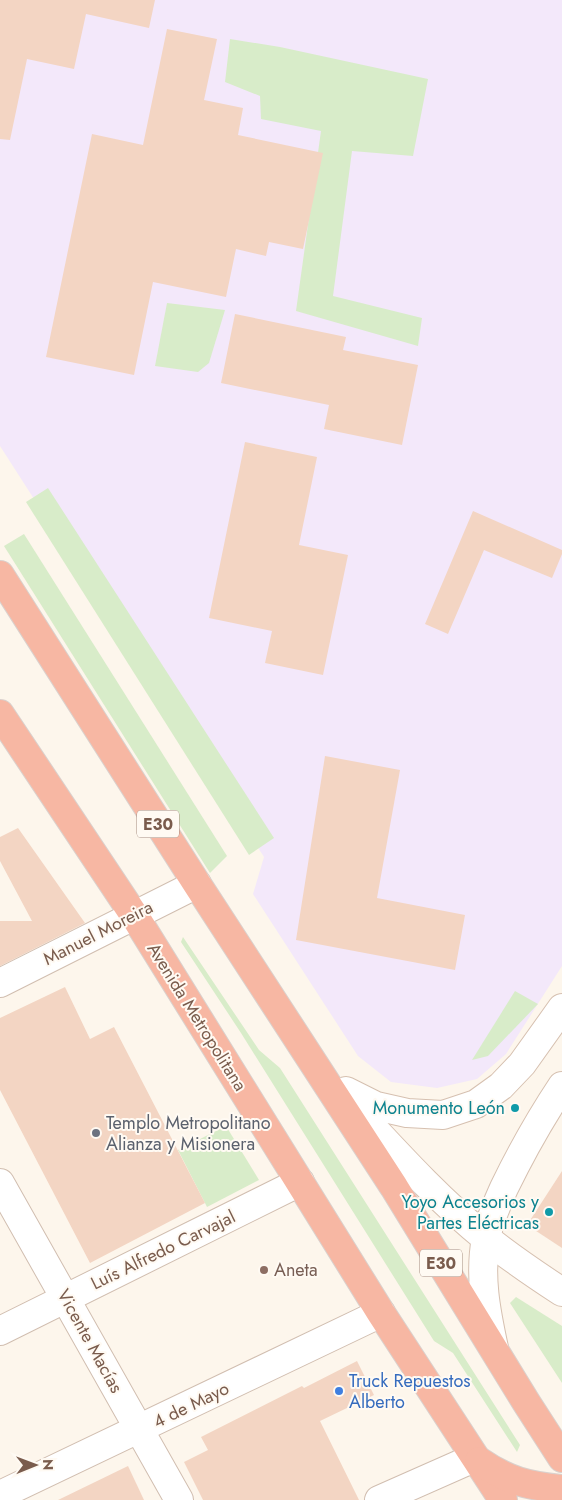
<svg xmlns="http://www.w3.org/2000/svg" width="562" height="1500" font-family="Jost,sans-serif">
	<rect width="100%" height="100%" fill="#fdf6ec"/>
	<!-- education -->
	<path fill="#f3e8fa" d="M 0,0 L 562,0 L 562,966 L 506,1054 L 477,1079 L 437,1088 L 391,1082 L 358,1056 L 253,894 L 264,857 L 0,446 Z"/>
	<!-- green -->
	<g fill="#d8ecc9">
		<path d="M 230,39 L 280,47 L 428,79 L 413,156 L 352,151 L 333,296 L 422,318 L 418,346 L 296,311 L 321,131 L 261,119 L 260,96 L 225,82 Z"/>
		<path d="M 167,303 L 225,310 L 209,363 L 198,372 L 155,366 Z"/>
		<path d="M 48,488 L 274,838 L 249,855 L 26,502 Z"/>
		<path d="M 24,534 L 227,856 L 210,873 L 4,546 Z"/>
		<path d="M 183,937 L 259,1050 L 280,1068 L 520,1445 L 517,1452 L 453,1353 L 434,1341 L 241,1033 L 181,942 Z"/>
		<path d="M 515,991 L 538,1004 L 488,1056 L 472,1060 Z"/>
		<path d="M 226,1126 L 259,1180 L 207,1207 L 178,1150 Z"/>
		<path d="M 516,1297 L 562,1326 L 562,1383 L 510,1303 Z"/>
	</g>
	<!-- building -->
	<g fill="#f3d5c3">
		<path d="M 0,0 L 155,0 L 149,28 L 86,14 L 74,69 L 27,59 L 10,140 L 0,139 Z"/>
		<path d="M 167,29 L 217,39 L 204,100 L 243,108 L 238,135 L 323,153 L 303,249 L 269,242 L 266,256 L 236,249 L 226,297 L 153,282 L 134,375 L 46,357 L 92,134 L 143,145 Z"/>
		<path d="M 235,314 L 346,337 L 343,350 L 418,365 L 402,445 L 324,429 L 329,405 L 221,383 Z"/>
		<path d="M 245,442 L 317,457 L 299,545 L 348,555 L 323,675 L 265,663 L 272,631 L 209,618 Z"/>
		<path d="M 473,511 L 562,550 L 562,554 L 552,578 L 484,550 L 448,634 L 425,624 Z"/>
		<path d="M 325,756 L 400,770 L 377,898 L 465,915 L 455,970 L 296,940 Z"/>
		<path d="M 18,828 L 85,923 L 0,966 L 0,921 L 32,921 L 0,861 L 0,837 Z"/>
		<path d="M 65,987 L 90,1039 L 114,1027 L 205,1203 L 90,1263 L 0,1090 L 0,1018 Z"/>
		<path d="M 562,1171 L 562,1248 L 527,1225 Z"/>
		<path d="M 357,1361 L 374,1395 L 320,1421 L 359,1500 L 203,1500 L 184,1462 L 208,1450 L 201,1437 L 302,1386 L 304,1388 Z"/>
		<path d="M 128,1466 L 144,1500 L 58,1500 Z"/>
	</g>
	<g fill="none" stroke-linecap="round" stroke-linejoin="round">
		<!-- street casing -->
		<g stroke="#d1beb0" stroke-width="30">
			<g id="street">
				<path d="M 0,983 L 197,884"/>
				<path d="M 0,1183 L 179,1500"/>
				<path d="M 0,1331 L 300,1182"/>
				<path d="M 0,1495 L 381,1313"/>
				<path d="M 379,1500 L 474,1458"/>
			</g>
		</g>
		<!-- secondary casing -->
		<g stroke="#d6c0b0" stroke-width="30">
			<g id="secondary">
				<path d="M 346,1091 L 376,1106 L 407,1113 L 443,1115 L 476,1104 L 501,1086 L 522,1064 L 562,1008"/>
				<path d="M 346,1099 C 391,1147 435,1197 487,1239 C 511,1258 536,1275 562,1292"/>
				<path d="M 494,1348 C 486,1311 479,1276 486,1238 C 489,1221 497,1204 504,1188 C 521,1153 540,1119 562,1086"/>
			</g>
		</g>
		<!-- highway casing -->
		<g stroke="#dad1cd" stroke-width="30">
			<g id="highway">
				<path d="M 0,575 L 197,884 L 394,1187 L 526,1402 L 562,1458"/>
				<path d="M 0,714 L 134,915 L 381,1313 L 503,1500"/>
				<path d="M 479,1461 C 508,1481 528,1486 562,1489"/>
			</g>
		</g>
		<!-- street -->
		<use href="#street" stroke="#fff" stroke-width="28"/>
		<!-- secondary -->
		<use href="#secondary" stroke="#fff" stroke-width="28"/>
		<!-- highway -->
		<use href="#highway" stroke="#f7b7a3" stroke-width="28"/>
	</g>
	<!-- markers -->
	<g fill="#0f9aa8" stroke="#fffaf3" stroke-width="2">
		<circle cx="515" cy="1108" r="5"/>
		<circle cx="549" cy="1212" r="5"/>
	</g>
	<circle fill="#6b7280" stroke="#fffaf3" stroke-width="2" cx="96" cy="1133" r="5"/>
	<circle fill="#8d6e63" stroke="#fffaf3" stroke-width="2" cx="264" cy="1270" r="5"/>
	<circle fill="#3f7fe0" stroke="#fffaf3" stroke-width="2" cx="339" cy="1391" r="5"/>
	<g text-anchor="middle" stroke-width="4" stroke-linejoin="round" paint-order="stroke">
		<!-- shield labels -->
		<g fill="#fffaf3" stroke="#a28b7f" stroke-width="1">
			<rect x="137" y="810.5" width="42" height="27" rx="4"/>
			<rect x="420" y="1249.5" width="42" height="27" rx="4"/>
		</g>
		<g font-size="16" font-weight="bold" fill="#7a5c4d">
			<text x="158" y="830">E30</text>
			<text x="441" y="1269">E30</text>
		</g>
		<!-- street labels -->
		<g font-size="18" fill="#7a5c4d" stroke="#fffaf3">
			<text transform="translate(98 933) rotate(-27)" y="6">Manuel Moreira</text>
			<text transform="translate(197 1017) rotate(58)" y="6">Avenida Metropolitana</text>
			<text transform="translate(163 1250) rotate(-26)" y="6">Luís Alfredo Carvajal</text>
			<text transform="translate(90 1341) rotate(61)" y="6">Vicente Macías</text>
			<text transform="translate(191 1405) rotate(-26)" y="6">4 de Mayo</text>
		</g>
		<!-- culture labels -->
		<g font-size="18" fill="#0d838f" stroke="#fffaf3" text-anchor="end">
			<text x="505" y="1114">Monumento León</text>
			<text x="539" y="1208">Yoyo Accesorios y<tspan x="539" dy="21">Partes Eléctricas</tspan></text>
		</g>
		<!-- worship labels -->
		<g font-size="18" fill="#5b616d" stroke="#fffaf3" text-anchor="start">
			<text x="106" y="1129">Templo Metropolitano<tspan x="106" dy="21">Alianza y Misionera</tspan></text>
		</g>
		<!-- education labels -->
		<g font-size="18" fill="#785e54" stroke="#fffaf3" text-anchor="start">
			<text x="274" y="1276">Aneta</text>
		</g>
		<!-- shop labels -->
		<g font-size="18" fill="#366cbe" stroke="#fffaf3" text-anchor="start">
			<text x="349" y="1387">Truck Repuestos<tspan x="349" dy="21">Alberto</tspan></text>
		</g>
	</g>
	<!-- north arrow -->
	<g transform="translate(35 1465) rotate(89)" stroke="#fffaf3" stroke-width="4" paint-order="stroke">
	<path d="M0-4L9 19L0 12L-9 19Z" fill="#7a5c4d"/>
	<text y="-8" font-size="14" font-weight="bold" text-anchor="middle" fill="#7a5c4d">N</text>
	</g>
</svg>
